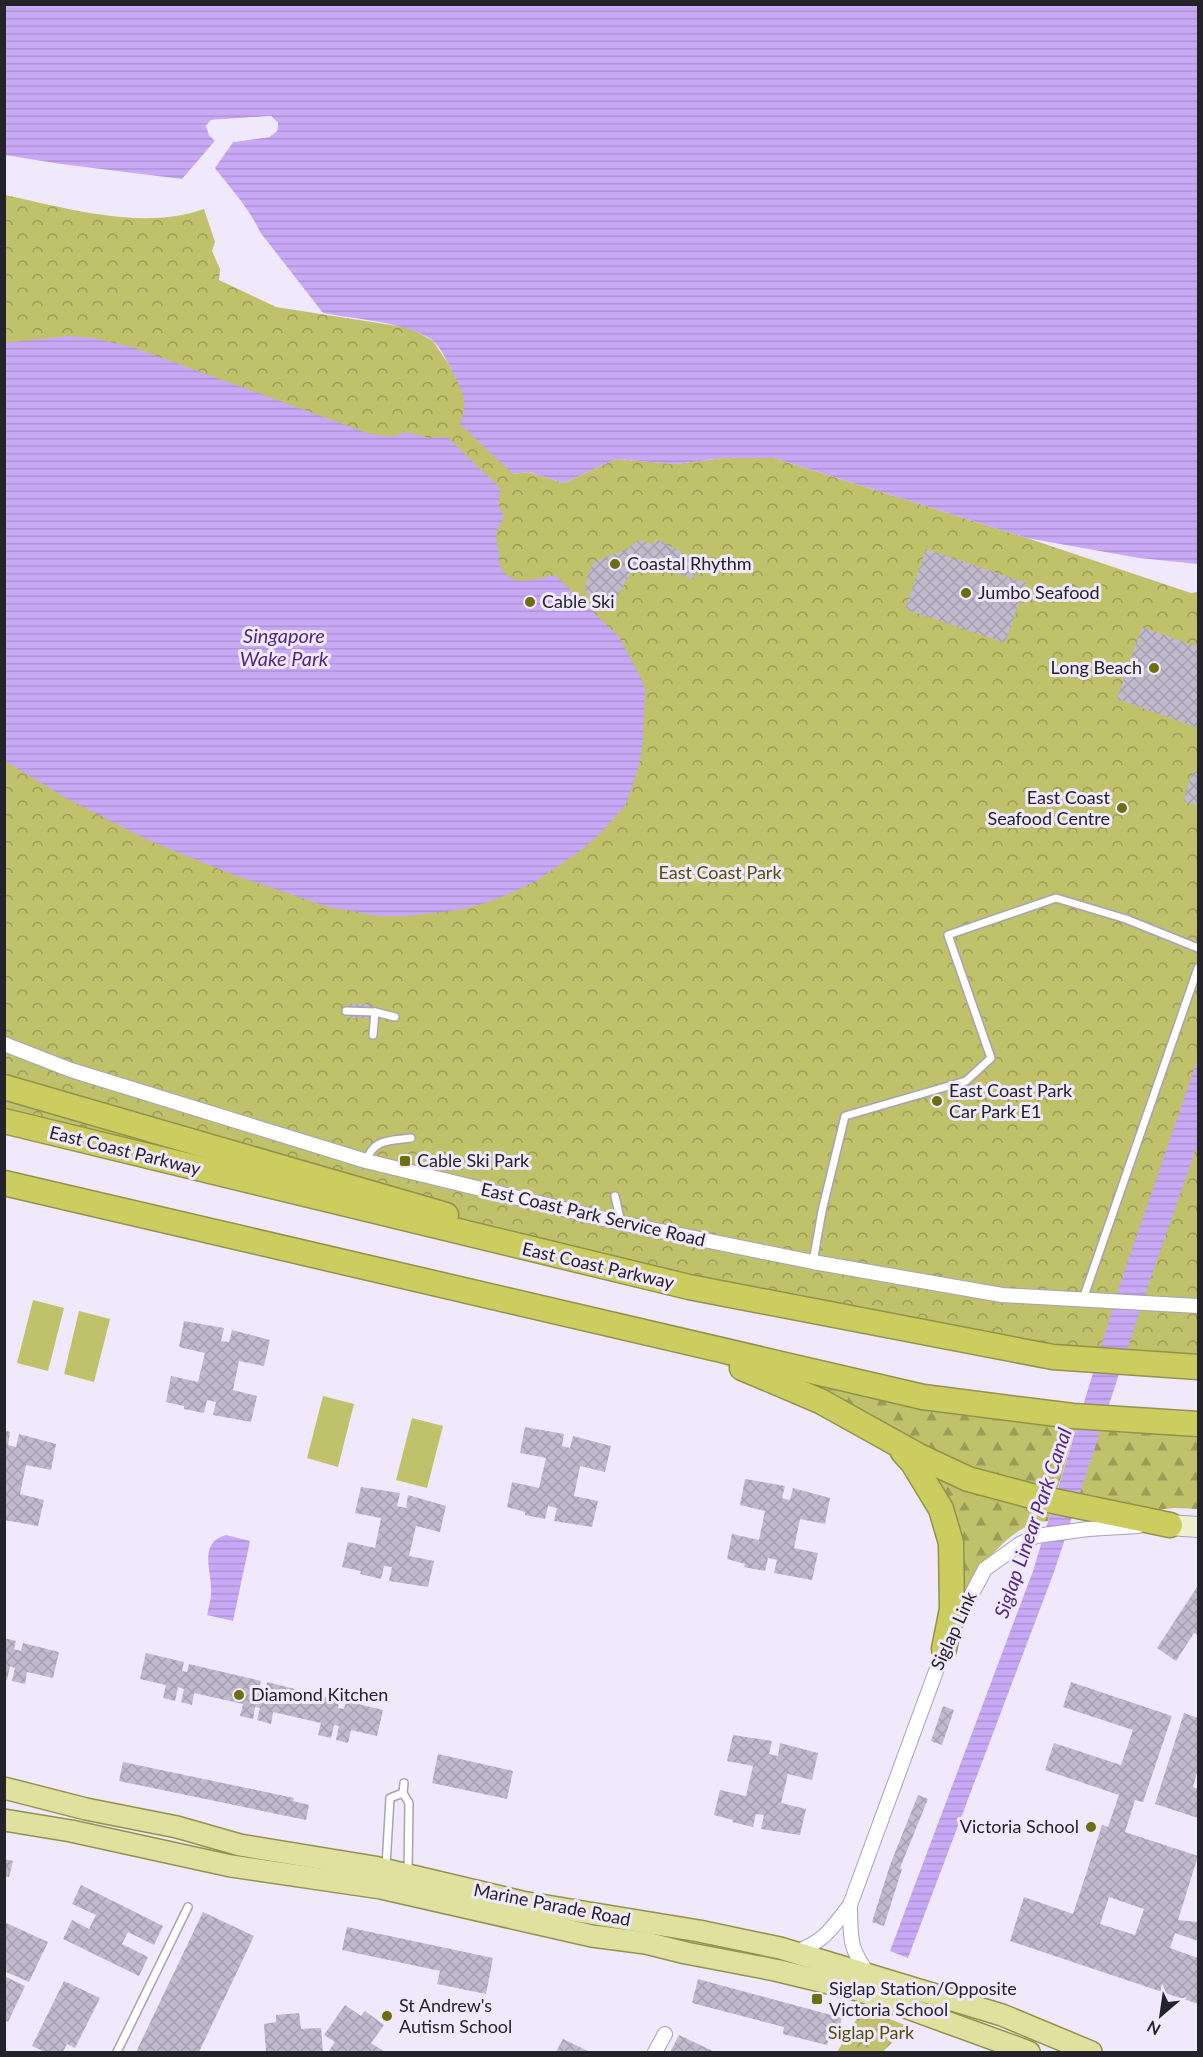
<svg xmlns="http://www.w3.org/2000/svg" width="1203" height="2057" font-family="Lato,sans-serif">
	<defs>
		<pattern id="forest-firs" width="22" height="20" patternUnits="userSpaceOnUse" patternTransform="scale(1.5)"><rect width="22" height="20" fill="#bfc16b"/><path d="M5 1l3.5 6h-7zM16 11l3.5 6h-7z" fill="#9b9c58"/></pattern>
		<pattern id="park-crowns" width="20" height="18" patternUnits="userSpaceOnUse" patternTransform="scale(1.5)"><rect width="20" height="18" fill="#bfc16b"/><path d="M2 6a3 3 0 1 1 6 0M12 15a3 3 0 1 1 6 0" fill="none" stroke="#9b9c58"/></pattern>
		<pattern id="water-rules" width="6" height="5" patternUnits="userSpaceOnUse" patternTransform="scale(1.5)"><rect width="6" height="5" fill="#c8a9f6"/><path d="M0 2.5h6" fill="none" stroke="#ac91d3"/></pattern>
		<pattern id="building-cross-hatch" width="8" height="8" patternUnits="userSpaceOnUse" patternTransform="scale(1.5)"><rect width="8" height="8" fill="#c0bacc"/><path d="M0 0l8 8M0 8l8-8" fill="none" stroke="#a5a0af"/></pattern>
	</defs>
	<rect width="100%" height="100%" fill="#f0e9fc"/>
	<!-- green -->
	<g fill="#bfc16b">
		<path d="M 33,1300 L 64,1308 L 48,1371 L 17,1363 Z"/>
		<path d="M 79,1311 L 110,1319 L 94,1382 L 64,1374 Z"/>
		<path d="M 323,1396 L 354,1404 L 338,1467 L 307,1458 Z"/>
		<path d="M 412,1418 L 443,1426 L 427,1488 L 396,1480 Z"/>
	</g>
	<!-- forest -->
	<g fill="url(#forest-firs)">
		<path d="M 681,1345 L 1080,1414 L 1048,1521 C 994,1525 961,1603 937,1644 L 945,1587 L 943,1540 L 905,1462 L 861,1427 Z"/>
		<path d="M 1105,1416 L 1198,1421 L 1198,1509 L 1174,1508 L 1071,1519 Z"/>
	</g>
	<!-- park -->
	<g fill="url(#park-crowns)">
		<path d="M 5,195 C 66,208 143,231 204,209 L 215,242 L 212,251 L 220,269 L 219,280 L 276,307 L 410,328 L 433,341 L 449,365 L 464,393 L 466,407 L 513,474 L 529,472 L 564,483 L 616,459 L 675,464 L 724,458 L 774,458 L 1027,538 L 1191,593 L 1198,592 L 1198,1365 L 1053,1357 L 5,1122 Z"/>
		<path d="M 863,2008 L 907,2026 L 883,2052 L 837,2052 Z"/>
	</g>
	<!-- water -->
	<g fill="url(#water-rules)">
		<path d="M 4,5 L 1198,5 L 1198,564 L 1139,558 L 1027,538 L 774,458 L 724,458 L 675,464 L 616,459 L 564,483 L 529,472 L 513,474 L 460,424 C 467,402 465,395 454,375 C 449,365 441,347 432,340 C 407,322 354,319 323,313 L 260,232 C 250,209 230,188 215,168 L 233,142 L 269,137 L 277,131 L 278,123 L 271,116 L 211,120 L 206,126 L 215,141 L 182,179 L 61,164 L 5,155 Z"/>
		<path d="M 69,336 L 93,338 L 132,347 L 370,434 L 393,437 L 405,432 L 429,438 L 447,437 L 500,488 L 499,506 L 504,517 C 495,531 495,537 499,552 C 500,557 498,562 500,566 C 510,589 537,579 555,575 L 619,637 L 641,678 L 645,689 L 643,740 L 639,766 L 626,804 L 601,833 L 580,851 L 536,881 L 511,893 L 486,903 L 459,910 L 406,916 L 378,916 L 325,906 L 234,875 L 150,841 L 64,797 L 5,761 L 5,343 Z"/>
		<path d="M 1198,1058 L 1198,1143 L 1147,1289 L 1054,1572 L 908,1958 L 890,1951 L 1033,1571 L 1119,1287 Z"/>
		<path d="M 226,1535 L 250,1541 L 233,1621 L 207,1615 C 209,1606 212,1596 211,1587 C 210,1566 200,1542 226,1535 Z"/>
	</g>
	<!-- pier -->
	<path fill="#f0e9fc" d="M 271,116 L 278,123 L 277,131 L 269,137 L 233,142 L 213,170 L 212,166 L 231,139 L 268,134 L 274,129 L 275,124 L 270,119 L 213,123 L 209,127 L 211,134 L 218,139 L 218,142 L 184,181 L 180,182 L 215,141 L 209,135 L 206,126 L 211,120 Z"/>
	<!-- building -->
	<g fill="url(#building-cross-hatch)" fill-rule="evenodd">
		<path d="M 656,539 L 682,552 L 698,567 L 693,580 L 658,564 L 654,569 L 641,567 L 634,567 L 616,599 L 603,604 L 592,602 L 585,589 L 588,574 L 594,562 L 629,548 L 635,542 L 642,540 L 653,545 Z"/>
		<path d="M 926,549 L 1026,583 L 1005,643 L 905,609 Z"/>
		<path d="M 1142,627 L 1198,647 L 1198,728 L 1117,699 Z"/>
		<path d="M 1193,771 L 1198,772 L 1198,806 L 1183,801 Z"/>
		<rect x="349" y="1004" width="21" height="14"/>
		<path d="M 184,1321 L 224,1328 L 221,1341 L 229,1342 L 232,1330 L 270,1340 L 264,1366 L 239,1361 L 233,1390 L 257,1396 L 251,1422 L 213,1415 L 216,1402 L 207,1400 L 204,1413 L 184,1409 L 184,1406 L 166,1402 L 171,1376 L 198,1382 L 205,1353 L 179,1347 Z"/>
		<path d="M 525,1427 L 564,1434 L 562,1446 L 570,1448 L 573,1436 L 611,1446 L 605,1472 L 580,1466 L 574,1496 L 598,1501 L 592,1527 L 554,1521 L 557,1508 L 548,1506 L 545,1519 L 525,1515 L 525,1512 L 507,1507 L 512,1482 L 539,1488 L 546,1458 L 520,1453 Z"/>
		<path d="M 4,1430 L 10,1432 L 8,1445 L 16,1447 L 19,1434 L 56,1444 L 51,1470 L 26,1465 L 20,1494 L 44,1500 L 38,1526 L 4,1520 Z"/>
		<path d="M 745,1479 L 785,1486 L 782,1498 L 790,1500 L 793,1488 L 830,1498 L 825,1524 L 800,1519 L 794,1548 L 818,1553 L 812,1580 L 774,1573 L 777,1560 L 768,1558 L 765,1571 L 744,1567 L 745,1564 L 727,1559 L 732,1534 L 759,1540 L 765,1511 L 740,1505 Z"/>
		<path d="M 361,1487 L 400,1493 L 397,1506 L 406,1508 L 408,1495 L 446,1506 L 440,1532 L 416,1526 L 409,1556 L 434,1561 L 428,1587 L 389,1581 L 392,1567 L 384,1566 L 381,1579 L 360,1574 L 361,1571 L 342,1567 L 348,1542 L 375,1548 L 381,1518 L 355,1513 Z"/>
		<path d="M 1197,1587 L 1198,1588 L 1198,1635 L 1194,1633 L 1176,1661 L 1157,1648 Z"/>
		<path d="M 4,1638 L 16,1641 L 14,1649 L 21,1651 L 23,1643 L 59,1652 L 53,1678 L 27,1672 L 25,1684 L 12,1681 L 15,1668 L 10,1666 L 7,1680 L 4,1679 Z"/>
		<path d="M 146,1653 L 184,1662 L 182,1671 L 187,1672 L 189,1664 L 261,1681 L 259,1690 L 266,1691 L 267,1682 L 339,1700 L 338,1708 L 344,1709 L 346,1701 L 383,1710 L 377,1736 L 351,1730 L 348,1743 L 336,1740 L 339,1726 L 334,1725 L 331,1738 L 318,1735 L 321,1723 L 273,1712 L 271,1724 L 257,1720 L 260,1708 L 255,1707 L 253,1719 L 240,1716 L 243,1704 L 194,1693 L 192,1705 L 181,1702 L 184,1689 L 178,1687 L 175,1701 L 163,1698 L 166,1685 L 140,1679 Z"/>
		<path d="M 1071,1682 L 1172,1716 L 1143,1802 L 1135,1800 L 1125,1832 L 1198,1856 L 1178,1920 L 1198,1922 L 1198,1941 L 1175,1933 L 1170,1948 L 1198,1958 L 1198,2004 L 1010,1941 L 1024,1897 L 1073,1914 L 1102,1825 L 1108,1827 L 1119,1795 L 1045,1770 L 1054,1743 L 1121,1765 L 1133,1730 L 1063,1707 ZM 1109,1897 L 1144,1909 L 1135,1935 L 1100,1924 Z"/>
		<path d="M 943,1706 L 954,1710 L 942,1745 L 931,1741 Z"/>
		<path d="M 1184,1713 L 1198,1718 L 1198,1769 L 1193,1787 L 1198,1789 L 1198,1818 L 1155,1804 Z"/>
		<path d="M 733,1735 L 772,1741 L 769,1754 L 778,1756 L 780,1743 L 818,1753 L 812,1780 L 788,1774 L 781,1803 L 806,1809 L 800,1835 L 761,1829 L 764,1815 L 756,1814 L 753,1827 L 732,1822 L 733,1820 L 714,1815 L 720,1790 L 746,1796 L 753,1766 L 727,1761 Z"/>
		<path d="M 438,1754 L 513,1771 L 507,1799 L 432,1783 Z"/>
		<path d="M 123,1762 L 294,1798 L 293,1801 L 309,1805 L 306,1820 L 119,1781 Z"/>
		<path d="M 918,1795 L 928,1799 L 900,1868 L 902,1869 L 884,1926 L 872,1922 L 890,1865 Z"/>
		<path d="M 4,1859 L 13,1861 L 9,1877 L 4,1876 Z"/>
		<path d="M 81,1885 L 163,1926 L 154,1945 L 128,1932 L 122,1944 L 148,1957 L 139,1976 L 63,1939 L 72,1920 L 89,1929 L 96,1915 L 72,1904 Z"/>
		<path d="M 203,1912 L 254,1936 L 199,2052 L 136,2052 Z"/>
		<path d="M 4,1922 L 48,1942 L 29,1982 L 4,1971 Z"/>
		<path d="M 347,1927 L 493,1958 L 486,1994 L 437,1984 L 440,1971 L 342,1950 Z"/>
		<path d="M 4,1976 L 25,1986 L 8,2022 L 4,2020 Z"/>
		<path d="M 698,1979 L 842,2018 L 837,2036 L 830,2035 L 827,2045 L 783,2034 L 784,2027 L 692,2003 Z"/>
		<path d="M 64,1981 L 100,1998 L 75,2048 L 67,2044 L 63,2052 L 45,2052 L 32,2046 Z"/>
		<path d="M 345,2005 L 361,2016 L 365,2011 L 384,2025 L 371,2043 L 385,2052 L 328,2052 L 335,2042 L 324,2035 Z"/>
		<path d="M 299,2013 L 301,2029 L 321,2028 L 323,2052 L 266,2052 L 264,2024 L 276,2022 L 276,2015 Z"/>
		<path d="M 679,2035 L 715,2052 L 670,2052 Z"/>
		<path d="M 563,2039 L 590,2052 L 556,2052 Z"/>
	</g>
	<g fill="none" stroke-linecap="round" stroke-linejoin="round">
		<!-- lane casing -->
		<g stroke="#a9a2b4" stroke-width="10">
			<g id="lane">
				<path d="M 346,1011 L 375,1012 L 395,1017"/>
				<path d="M 373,1035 L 375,1012"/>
				<path d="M 366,1161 C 374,1138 390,1141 411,1138"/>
				<path d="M 615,1196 L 621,1223"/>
				<path d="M 813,1262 L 822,1211 L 845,1116 L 966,1081 L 991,1058 L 948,935 L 1056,898 L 1126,919 L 1198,948"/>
				<path d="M 1083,1299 L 1198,968"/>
				<path d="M 404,1783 L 403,1793 L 409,1803 L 408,1873"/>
				<path d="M 386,1866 L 390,1798 L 403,1793"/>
				<path d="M 117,2052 L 188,1907"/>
			</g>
		</g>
		<!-- street casing -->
		<g stroke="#a9a2b4" stroke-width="16">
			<g id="street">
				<path d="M 4,1044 L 71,1070 L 366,1161 L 621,1223 L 813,1262 L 1002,1295 L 1198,1306"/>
				<path d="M 957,1622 L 985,1569 L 1020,1544 L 1036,1536 L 1088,1529 L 1138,1526"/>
				<path d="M 850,1905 C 851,1939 848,1946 869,1975"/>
				<path d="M 796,1952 C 825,1941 831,1929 850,1905 L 946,1644"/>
				<path d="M 655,2052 L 665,2034"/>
			</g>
		</g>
		<!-- secondary casing -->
		<g stroke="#a9a2b4" stroke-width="22">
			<path id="secondary" d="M 1170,1525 L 1198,1527"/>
		</g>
		<!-- primary casing -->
		<g stroke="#91924c" stroke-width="24">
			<g id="primary">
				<path d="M 4,1788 L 86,1809 L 177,1827 L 240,1845 L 374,1867 L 522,1902 L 699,1931 L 780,1948 L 1002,2015 L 1091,2052"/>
				<path d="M 4,1820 L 71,1831 L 231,1866 L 381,1888 L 592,1936 L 646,1943 L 686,1953 L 775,1970 L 858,1990 L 1029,2052"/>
			</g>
		</g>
		<!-- highway casing -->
		<g stroke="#91924c" stroke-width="27">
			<g id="highway">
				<path d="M 4,1087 L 446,1215"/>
				<path d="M 4,1121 L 689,1287 L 1053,1357 L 1198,1367"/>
				<path d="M 4,1183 L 923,1397 L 1073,1416 L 1198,1424"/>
				<path d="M 742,1368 L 820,1401 L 919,1456 L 968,1479 L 1039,1498 L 1170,1525"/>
				<path d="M 903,1452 L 913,1463 L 941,1509 L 951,1543 L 952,1609 L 944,1649"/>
			</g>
		</g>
		<!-- lane -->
		<use href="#lane" stroke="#fff" stroke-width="7"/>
		<!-- street -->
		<use href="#street" stroke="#fff" stroke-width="14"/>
		<!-- secondary -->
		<use href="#secondary" stroke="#eff0cf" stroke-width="20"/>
		<!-- primary -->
		<use href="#primary" stroke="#e0e19e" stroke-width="21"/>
		<!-- highway -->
		<use href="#highway" stroke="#cbcd5e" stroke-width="24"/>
	</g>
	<!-- markers -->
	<g fill="#6d6e10" stroke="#f0e9fc" stroke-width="2">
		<circle cx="615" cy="564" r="6"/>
		<circle cx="966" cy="593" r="6"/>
		<circle cx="530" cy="602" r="6"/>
		<circle cx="1154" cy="668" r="6"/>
		<circle cx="1122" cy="808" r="6"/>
		<circle cx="937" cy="1101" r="6"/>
		<rect x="399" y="1155" width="12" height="12" rx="3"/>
		<circle cx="239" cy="1695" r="6"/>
		<circle cx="1091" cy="1827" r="6"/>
		<rect x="811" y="1993" width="12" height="12" rx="3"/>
		<circle cx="387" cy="2016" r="6"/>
	</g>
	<g text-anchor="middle" stroke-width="6" stroke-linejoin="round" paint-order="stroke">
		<!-- poi labels -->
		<g font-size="18" fill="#25232a" stroke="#f0e9fc" text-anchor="start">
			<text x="627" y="570">Coastal Rhythm</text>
			<text x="978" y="599">Jumbo Seafood</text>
			<text x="542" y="608">Cable Ski</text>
			<text x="1142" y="674" text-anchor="end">Long Beach</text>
			<text x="1110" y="804" text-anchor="end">East Coast<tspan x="1110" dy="21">Seafood Centre</tspan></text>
			<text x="949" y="1097">East Coast Park<tspan x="949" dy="21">Car Park E1</tspan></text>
			<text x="417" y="1167">Cable Ski Park</text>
			<text x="251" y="1701">Diamond Kitchen</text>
			<text x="1079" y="1833" text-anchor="end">Victoria School</text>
			<text x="829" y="1995">Siglap Station/Opposite<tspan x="829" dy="21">Victoria School</tspan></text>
			<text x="399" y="2012">St Andrew's<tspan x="399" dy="21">Autism School</tspan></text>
		</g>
		<!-- park labels -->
		<g font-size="18" fill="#50500d" stroke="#f0e9fc">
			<text x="720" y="879">East Coast Park</text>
			<text x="871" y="2039">Siglap Park</text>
		</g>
		<!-- street labels -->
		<g font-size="18" fill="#25232a" stroke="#f0e9fc">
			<text transform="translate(125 1151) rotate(14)" y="6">East Coast Parkway</text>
			<text transform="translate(593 1215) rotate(13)" y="6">East Coast Park Service Road</text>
			<text transform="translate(598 1266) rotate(13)" y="6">East Coast Parkway</text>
			<text transform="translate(954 1631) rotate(-65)" y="6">Siglap Link</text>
			<text transform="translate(552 1905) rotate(11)" y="6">Marine Parade Road</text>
		</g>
		<!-- water labels -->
		<g font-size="20" font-style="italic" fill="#532980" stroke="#f0e9fc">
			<text x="284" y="643">Singapore<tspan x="284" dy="23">Wake Park</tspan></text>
			<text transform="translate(1033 1523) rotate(-71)" y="7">Siglap Linear Park Canal</text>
		</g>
	</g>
	<!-- border -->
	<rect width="1203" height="2057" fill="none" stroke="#25232a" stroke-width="12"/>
	<!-- north arrow -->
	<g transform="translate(1161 2015) rotate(209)" stroke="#f0e9fc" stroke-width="4.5" paint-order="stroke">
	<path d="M0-4.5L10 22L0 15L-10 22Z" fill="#25232a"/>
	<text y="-9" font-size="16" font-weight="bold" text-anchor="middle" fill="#25232a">N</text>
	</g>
</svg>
